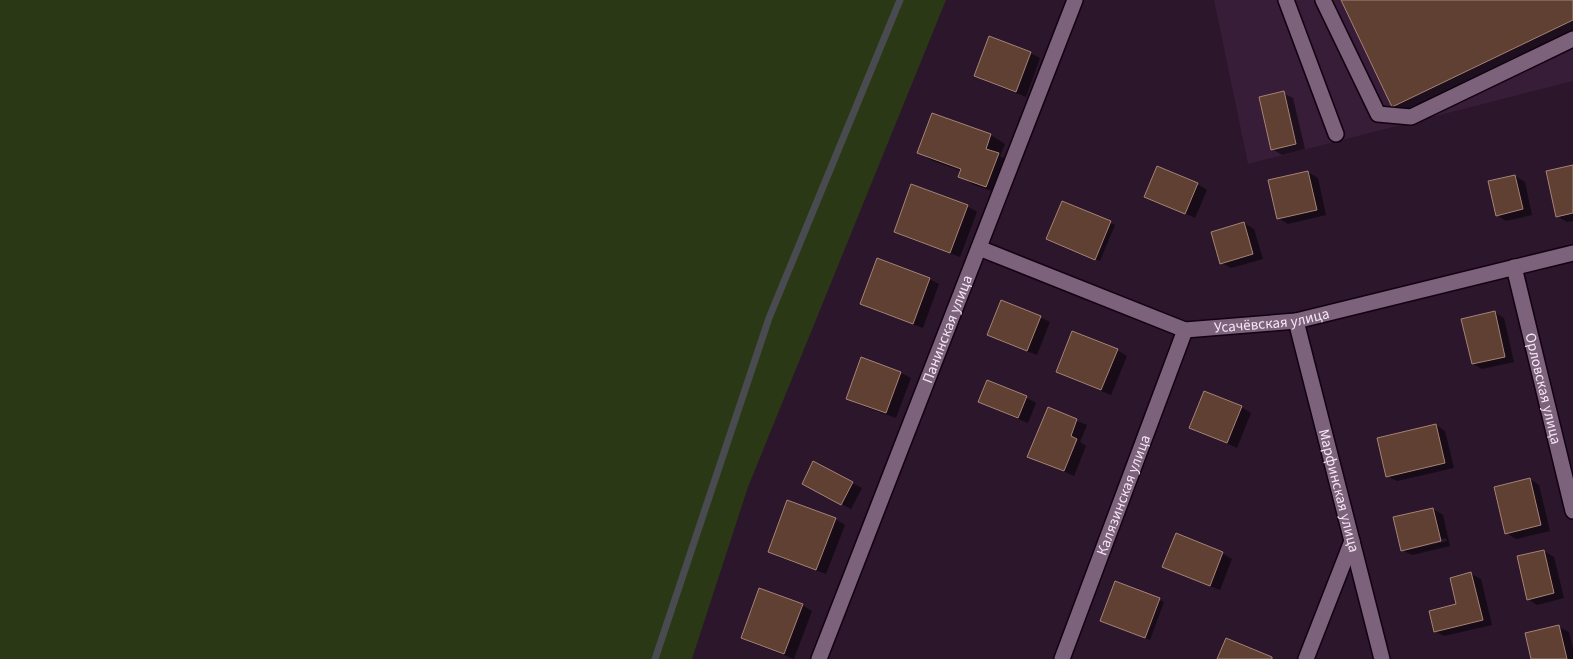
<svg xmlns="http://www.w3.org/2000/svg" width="1573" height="659" font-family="'Source Sans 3',sans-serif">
	<rect width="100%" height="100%" fill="#2b162b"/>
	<!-- built -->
	<path fill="#371d37" d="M 1214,0 L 1573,0 L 1573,81 L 1248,164 Z"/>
	<!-- green -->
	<path fill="#2b3816" d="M 0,0 L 946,0 L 748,487 L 692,659 L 0,659 Z"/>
	<!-- shadow -->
	<g fill="#0007" fill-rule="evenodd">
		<path d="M 1342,0 L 1573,0 L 1573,35 L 1408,115 L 1393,106 Z"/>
		<path d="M 1030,53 L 1040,58 L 1026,97 L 985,81 L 976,76 Z"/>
		<path d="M 1283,93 L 1293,98 L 1305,149 L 1282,155 L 1272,149 Z"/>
		<path d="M 991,135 L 1005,144 L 1000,156 L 1013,163 L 1001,194 L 974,185 L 960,176 L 962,171 L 933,161 L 919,153 Z"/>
		<path d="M 1573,166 L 1573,221 L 1567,222 L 1557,216 Z"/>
		<path d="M 1308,172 L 1318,178 L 1326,215 L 1288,224 L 1278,218 Z"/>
		<path d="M 1515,176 L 1525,182 L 1532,215 L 1506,221 L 1497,215 Z"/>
		<path d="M 1197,184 L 1207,190 L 1195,218 L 1146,196 Z"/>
		<path d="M 1062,202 L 1115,225 L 1100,261 L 1052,241 Z"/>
		<path d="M 967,206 L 977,212 L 960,257 L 905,237 L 895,232 Z"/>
		<path d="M 1244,223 L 1254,229 L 1263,259 L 1231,268 L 1222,263 Z"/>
		<path d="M 929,279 L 939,284 L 923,328 L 871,309 L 861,304 Z"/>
		<path d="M 1494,312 L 1504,318 L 1514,362 L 1482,369 L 1473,364 Z"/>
		<path d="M 1040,317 L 1050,322 L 1037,355 L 998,340 L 989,335 Z"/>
		<path d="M 1117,350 L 1127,356 L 1111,395 L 1067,377 L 1057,372 Z"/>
		<path d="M 862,359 L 901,373 L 911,378 L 896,418 L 857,404 L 848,398 Z"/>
		<path d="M 988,382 L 1027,398 L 1036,403 L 1028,423 L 989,407 L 980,402 Z"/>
		<path d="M 1241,407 L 1251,413 L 1237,448 L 1191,427 Z"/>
		<path d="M 1048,409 L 1087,425 L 1080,442 L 1086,446 L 1074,476 L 1029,456 Z"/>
		<path d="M 1436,425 L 1445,431 L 1454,468 L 1397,481 L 1387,476 Z"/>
		<path d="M 1530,479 L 1539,485 L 1550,531 L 1516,539 L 1506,533 Z"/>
		<path d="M 852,483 L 862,488 L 851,509 L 813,489 Z"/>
		<path d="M 1433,509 L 1443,515 L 1450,546 L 1412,555 L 1402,550 ZM 1446,538 L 1447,541 L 1408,550 L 1408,548 Z"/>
		<path d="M 835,519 L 845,525 L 826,574 L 779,557 L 769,551 Z"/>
		<path d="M 1544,551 L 1554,557 L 1564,598 L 1537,605 L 1528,599 Z"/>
		<path d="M 1222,553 L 1232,559 L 1220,590 L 1174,572 L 1164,566 Z"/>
		<path d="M 1471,574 L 1481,579 L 1492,625 L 1444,636 L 1435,631 L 1457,605 Z"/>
		<path d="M 1159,600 L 1164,602 L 1150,640 L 1101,621 Z"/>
		<path d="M 802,605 L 812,611 L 794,659 L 752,643 L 742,638 Z"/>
		<path d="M 1559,627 L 1569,632 L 1573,649 L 1573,659 L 1532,659 Z"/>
	</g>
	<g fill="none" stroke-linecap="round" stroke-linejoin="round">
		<!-- stream -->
		<path stroke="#4a4b51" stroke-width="7" d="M 655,659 L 769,318 L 900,0"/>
	</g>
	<!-- building -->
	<g fill="#5f4033" stroke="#a68375">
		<path d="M 1341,0 L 1573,0 L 1573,20 L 1392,107 Z"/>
		<path d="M 989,36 L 1031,52 L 1016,92 L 974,76 Z"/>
		<path d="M 1284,91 L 1296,144 L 1271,150 L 1259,97 Z"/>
		<path d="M 932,113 L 991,134 L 986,149 L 999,153 L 986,187 L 958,177 L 961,169 L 917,153 Z"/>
		<path d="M 1573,165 L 1573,213 L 1556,217 L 1546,171 Z"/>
		<path d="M 1157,166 L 1198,183 L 1185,214 L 1144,197 Z"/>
		<path d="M 1308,171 L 1317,210 L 1277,219 L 1268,180 Z"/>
		<path d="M 1515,175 L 1523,209 L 1496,216 L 1488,181 Z"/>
		<path d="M 911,184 L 968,205 L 950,253 L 894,232 Z"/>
		<path d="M 1062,201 L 1111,221 L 1095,260 L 1046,239 Z"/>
		<path d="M 1244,222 L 1253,254 L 1220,264 L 1211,232 Z"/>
		<path d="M 877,258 L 930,278 L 913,324 L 860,304 Z"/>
		<path d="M 1001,300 L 1041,316 L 1027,351 L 987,335 Z"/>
		<path d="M 1495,311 L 1505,357 L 1472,364 L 1461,319 Z"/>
		<path d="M 1072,331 L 1118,349 L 1101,390 L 1056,372 Z"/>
		<path d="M 861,357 L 901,372 L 886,413 L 846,399 Z"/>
		<path d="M 987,380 L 1027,396 L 1018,418 L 978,402 Z"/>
		<path d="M 1204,391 L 1242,406 L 1227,443 L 1189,428 Z"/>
		<path d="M 1048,407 L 1077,419 L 1071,436 L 1077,439 L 1064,471 L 1027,457 Z"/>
		<path d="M 1436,424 L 1445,463 L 1386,477 L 1377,438 Z"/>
		<path d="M 813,461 L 853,482 L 841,505 L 802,484 Z"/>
		<path d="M 1530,478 L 1541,525 L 1505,534 L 1494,487 Z"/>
		<path d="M 787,500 L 836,518 L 816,570 L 768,552 Z"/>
		<path d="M 1433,508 L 1441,541 L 1401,551 L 1393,517 Z"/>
		<path d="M 1176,533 L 1223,552 L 1210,586 L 1162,567 Z"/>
		<path d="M 1544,550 L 1554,593 L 1527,600 L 1517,556 Z"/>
		<path d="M 1471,572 L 1483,620 L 1434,632 L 1429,611 L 1456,604 L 1450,578 Z"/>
		<path d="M 1115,581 L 1160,598 L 1145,638 L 1100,621 Z"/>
		<path d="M 759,588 L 803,604 L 784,654 L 741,638 Z"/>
		<path d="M 1559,625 L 1567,659 L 1531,659 L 1525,633 Z"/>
		<path d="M 1226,638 L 1272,657 L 1272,659 L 1217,659 Z"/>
	</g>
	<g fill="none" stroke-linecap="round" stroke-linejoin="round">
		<!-- minor casing -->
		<g stroke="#130213" stroke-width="18">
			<g id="minor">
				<path d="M 1286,0 L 1336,134"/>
				<path d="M 1323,0 L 1378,114 L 1411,117 L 1573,39"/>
				<path id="s1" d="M 979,248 L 1185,330 L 1296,321 L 1573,253"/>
				<path id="s2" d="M 1514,267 L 1573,511"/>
				<path id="s3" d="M 1296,321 L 1382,659"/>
				<path id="s4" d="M 819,659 L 1075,0"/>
				<path id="s5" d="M 1062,659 L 1185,330"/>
				<path d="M 1306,659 L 1352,541"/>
			</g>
		</g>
		<!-- minor -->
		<use href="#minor" stroke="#7c637b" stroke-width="15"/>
	</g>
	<g text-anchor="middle" stroke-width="4" stroke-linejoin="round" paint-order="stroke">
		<!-- street labels -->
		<g font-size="15" fill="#f5e6f4" stroke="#2b162b">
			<text dy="5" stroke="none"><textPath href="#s1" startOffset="309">Усачёвская улица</textPath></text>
			<text dy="5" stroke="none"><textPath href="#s4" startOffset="354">Панинская улица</textPath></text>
			<text dy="5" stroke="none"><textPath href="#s2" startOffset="125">Орловская улица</textPath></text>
			<text dy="5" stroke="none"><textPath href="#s3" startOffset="175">Марфинская улица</textPath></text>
			<text dy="5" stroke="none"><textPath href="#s5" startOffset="175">Калязинская улица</textPath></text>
		</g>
	</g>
</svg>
